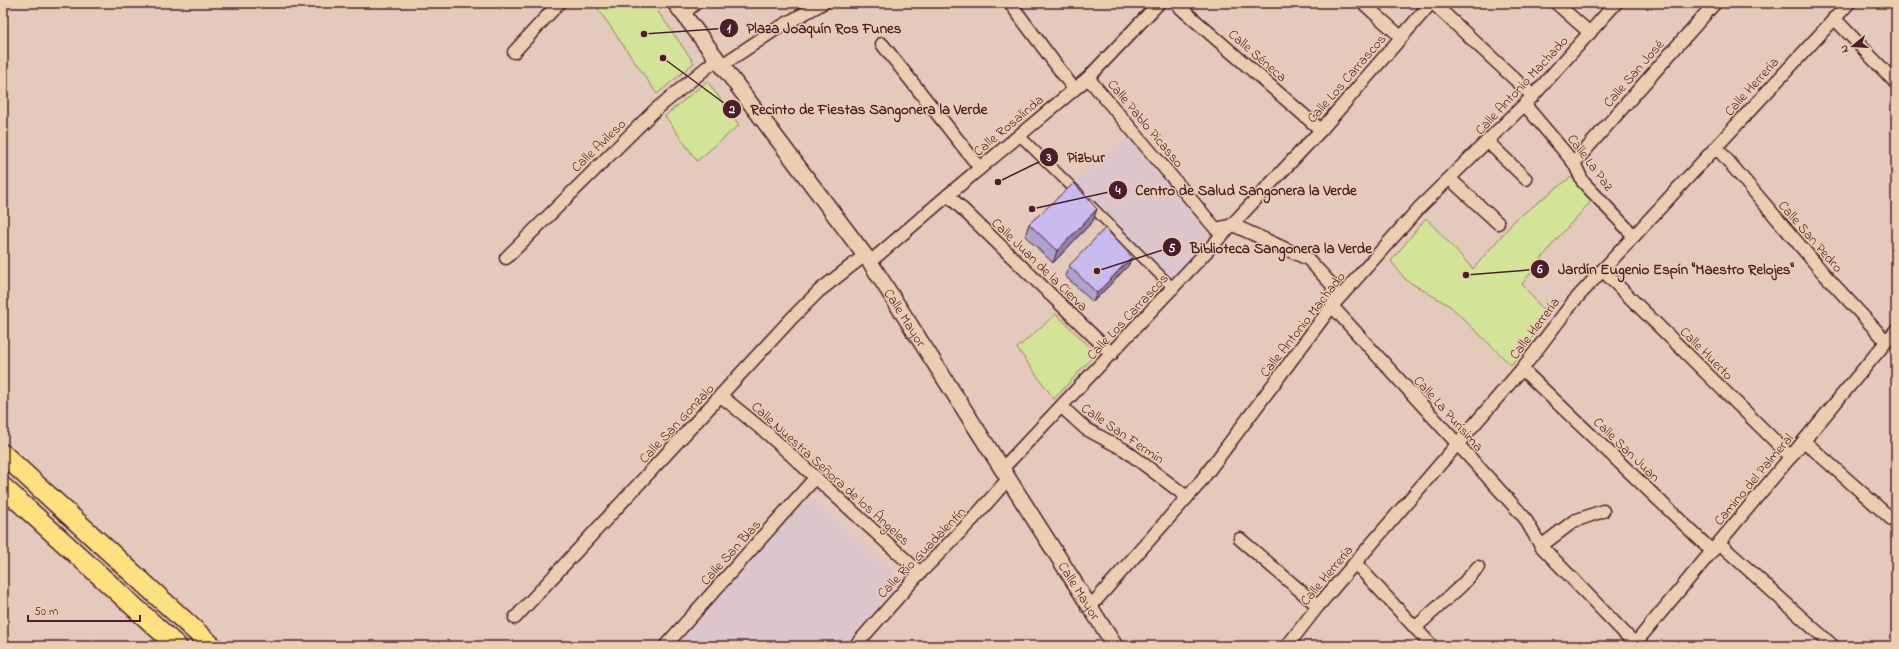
<svg xmlns="http://www.w3.org/2000/svg" width="1899" height="649" font-family="'Indie Flower',sans-serif">
	<rect width="100%" height="100%" fill="#e4cabd"/>
	<filter id="ink" filterUnits="userSpaceOnUse"><feTurbulence type="fractalNoise" baseFrequency=".025" numOctaves="2"/><feDisplacementMap in="SourceGraphic" scale="8" xChannelSelector="R" yChannelSelector="G"/><feConvolveMatrix kernelMatrix="1 2 1 2 8 2 1 2 1" color-interpolation-filters="sRGB"/></filter>
	<g filter="url(#ink)">
		<!-- built -->
		<g fill="#dcc6cc">
			<path d="M 1127,137 L 1211,235 L 1174,289 L 1070,185 Z"/>
			<path d="M 809,496 L 902,581 L 843,646 L 674,646 Z"/>
		</g>
		<!-- green -->
		<g fill="#d3e397" stroke="#8e8161">
			<path d="M 594,3 L 652,3 L 694,63 L 657,94 Z"/>
			<path d="M 707,81 L 739,125 L 697,161 L 665,116 Z"/>
			<path d="M 1571,177 L 1592,200 L 1556,240 L 1522,284 L 1548,316 L 1511,365 L 1450,306 L 1406,280 L 1391,261 L 1426,218 L 1473,269 L 1515,220 Z"/>
			<path d="M 1056,314 L 1096,353 L 1054,399 L 1017,348 Z"/>
		</g>
		<g fill="none" stroke-linecap="round" stroke-linejoin="round">
			<!-- pedestrian casing -->
			<g stroke="#4a1f2b" stroke-width="12">
				<g id="pedestrian">
					<path d="M 1019,135 L 1079,194"/>
					<path d="M 1088,203 L 1174,289"/>
				</g>
			</g>
			<!-- minor casing -->
			<g stroke="#4a1f2b" stroke-width="15">
				<g id="minor">
					<path d="M 1010,3 L 1074,89"/>
					<path d="M 1175,3 L 1321,130"/>
					<path d="M 1363,3 L 1401,37"/>
					<path d="M 1433,3 L 1533,96"/>
					<path d="M 1556,3 L 1590,33"/>
					<path d="M 683,14 L 696,3"/>
					<path d="M 1834,18 L 1896,83"/>
					<path d="M 882,44 L 980,168"/>
					<path d="M 514,52 L 559,3"/>
					<path d="M 722,65 L 773,31 L 823,3"/>
					<path d="M 1088,78 L 1216,229 L 1233,225 L 1308,259 L 1333,286 L 1332,306 L 1524,517 L 1541,546 L 1635,644"/>
					<path d="M 1525,105 L 1574,163 L 1583,182 L 1634,236"/>
					<path d="M 1488,142 L 1526,179"/>
					<path d="M 1717,148 L 1825,275 L 1886,341"/>
					<path d="M 1574,163 L 1715,3"/>
					<path d="M 1450,179 L 1498,223"/>
					<path d="M 948,195 L 1112,354"/>
					<path d="M 506,258 L 654,111 L 717,59"/>
					<path d="M 870,262 L 948,195 L 1088,78 L 1159,3"/>
					<path d="M 1602,270 L 1791,457"/>
					<path d="M 1522,369 L 1712,551"/>
					<path d="M 721,396 L 769,435 L 920,573"/>
					<path d="M 1062,407 L 1086,429 L 1125,450 L 1187,497"/>
					<path d="M 1804,441 L 1896,523"/>
					<path d="M 1003,468 L 1321,130 L 1431,3"/>
					<path d="M 1240,539 L 1318,606"/>
					<path d="M 1719,543 L 1833,646"/>
					<path d="M 1541,546 L 1574,521 L 1603,511"/>
					<path d="M 1355,563 L 1432,646"/>
					<path d="M 1090,607 L 1198,485 L 1332,306 L 1420,207 L 1533,96 L 1616,3"/>
					<path d="M 515,618 L 792,318 L 819,291 L 865,255"/>
					<path d="M 1415,628 L 1462,585 L 1478,567"/>
					<path d="M 665,646 L 816,477"/>
					<path d="M 855,646 L 916,577 L 972,520 L 1009,478"/>
					<path d="M 1287,646 L 1318,606 L 1522,369 L 1574,301 L 1849,3"/>
					<path d="M 1633,646 L 1896,330"/>
				</g>
			</g>
			<!-- tertiary casing -->
			<g stroke="#4a1f2b" stroke-width="18">
				<g id="tertiary">
					<path id="s1" d="M 675,3 L 870,262 L 1115,646"/>
				</g>
			</g>
			<!-- primary casing -->
			<g stroke="#4a1f2b" stroke-width="22">
				<g id="primary">
					<path d="M 3,454 L 212,646"/>
					<path d="M 3,487 L 177,646"/>
				</g>
			</g>
			<!-- pedestrian -->
			<use href="#pedestrian" stroke="#ebceb1" stroke-width="9"/>
			<!-- minor -->
			<use href="#minor" stroke="#ebceb1" stroke-width="12"/>
			<!-- tertiary -->
			<use href="#tertiary" stroke="#ebceb1" stroke-width="15"/>
			<!-- primary -->
			<use href="#primary" stroke="#fde080" stroke-width="19"/>
		</g>
		<!-- wall -->
		<g fill="#aca2cd" stroke="#4a1f2b">
			<path d="M 1093,221 L 1053,263 L 1025,236 L 1029,224 Z"/>
			<path d="M 1132,257 L 1128,266 L 1093,302 L 1065,276 L 1069,266 Z"/>
		</g>
		<!-- shaded-wall -->
		<g fill="#8c84a7" stroke="#4a1f2b">
			<path d="M 1097,209 L 1093,221 L 1053,263 L 1057,251 Z"/>
			<path d="M 1132,257 L 1128,266 L 1093,302 L 1097,293 Z"/>
		</g>
		<!-- building -->
		<g fill="#c8bcee" stroke="#4a1f2b">
			<path d="M 1074,183 L 1097,209 L 1057,251 L 1029,224 Z"/>
			<path d="M 1105,228 L 1132,257 L 1097,293 L 1069,266 Z"/>
		</g>
	</g>
	<g text-anchor="middle" stroke-width="3" stroke-linejoin="round" paint-order="stroke">
		<!-- street labels -->
		<g font-size="14" fill="#4a1f2b" stroke="#ebceb1">
			<text transform="translate(1258 55) rotate(41)" y="5">Calle Séneca</text>
			<text transform="translate(1633 73) rotate(-49)" y="5">Calle San José</text>
			<text transform="translate(1346 78) rotate(-49)" y="5">Calle Los Carrascos</text>
			<text transform="translate(1521 85) rotate(-47)" y="5">Calle Antonio Machado</text>
			<text transform="translate(1751 86) rotate(-48)" y="5">Calle Herrería</text>
			<text transform="translate(1146 123) rotate(50)" y="5">Calle Pablo Picasso</text>
			<text transform="translate(1008 125) rotate(-40)" y="5">Calle Rosalinda</text>
			<text transform="translate(598 145) rotate(-44)" y="5">Calle Avileso</text>
			<text transform="translate(1591 162) rotate(53)" y="5">Calle La Paz</text>
			<text transform="translate(1811 236) rotate(49)" y="5">Calle San Pedro</text>
			<text transform="translate(1040 264) rotate(44)" y="5">Calle Juan de la Cierva</text>
			<text transform="translate(1127 316) rotate(-47)" y="5">Calle Los Carrascos</text>
			<text dy="5" stroke="none"><textPath href="#s1" startOffset="390">Calle Mayor</textPath></text>
			<text transform="translate(1302 324) rotate(-52)" y="5">Calle Antonio Machado</text>
			<text transform="translate(1534 328) rotate(-53)" y="5">Calle Herrería</text>
			<text transform="translate(1707 353) rotate(45)" y="5">Calle Huerto</text>
			<text transform="translate(1449 413) rotate(48)" y="5">Calle La Purísima</text>
			<text transform="translate(676 423) rotate(-47)" y="5">Calle San Gonzalo</text>
			<text transform="translate(1123 433) rotate(34)" y="5">Calle San Fermín</text>
			<text transform="translate(1627 449) rotate(44)" y="5">Calle San Juan</text>
			<text transform="translate(831 473) rotate(42)" y="5">Calle Nuestra Señora de los Ángeles</text>
			<text transform="translate(1753 479) rotate(-50)" y="5">Camino del Palmeral</text>
			<text transform="translate(730 552) rotate(-48)" y="5">Calle San Blas</text>
			<text transform="translate(921 552) rotate(-46)" y="5">Calle Río Guadalentín</text>
			<text transform="translate(1326 575) rotate(-50)" y="5">Calle Herrería</text>
			<text dy="5" stroke="none"><textPath href="#s1" startOffset="714">Calle Mayor</textPath></text>
		</g>
	</g>
	<!-- callouts -->
	<path fill="none" stroke="#4a1f2b" stroke-width="1.5" d="M644 34L729 28M663 58L732 109M998 182L1049 157M1032 209L1118 190M1097 271L1172 247M1466 275L1540 269"/>
	<g fill="#4a1f2b" stroke="#ebceb1" stroke-width="1.5">
		<circle cx="644" cy="34" r="4"/>
		<circle cx="663" cy="58" r="4"/>
		<circle cx="998" cy="182" r="4"/>
		<circle cx="1032" cy="209" r="4"/>
		<circle cx="1097" cy="271" r="4"/>
		<circle cx="1466" cy="275" r="4"/>
		<circle cx="729" cy="28" r="10"/>
		<circle cx="732" cy="109" r="10"/>
		<circle cx="1049" cy="157" r="10"/>
		<circle cx="1118" cy="190" r="10"/>
		<circle cx="1172" cy="247" r="10"/>
		<circle cx="1540" cy="269" r="10"/>
	</g>
	<g font-size="12" text-anchor="middle" font-weight="bold" fill="#fff">
		<text x="729" y="32">1</text>
		<text x="732" y="113">2</text>
		<text x="1049" y="161">3</text>
		<text x="1118" y="194">4</text>
		<text x="1172" y="252">5</text>
		<text x="1540" y="273">6</text>
	</g>
	<g font-size="15" text-anchor="middle" font-weight="bold" fill="#4a1f2b" stroke="#ebceb1" stroke-width="3" stroke-linejoin="round" paint-order="stroke">
		<text x="824" y="33">Plaza Joaquín Ros Funes</text>
		<text x="869" y="114">Recinto de Fiestas Sangonera la Verde</text>
		<text x="1086" y="162">Pizbur</text>
		<text x="1246" y="195">Centro de Salud Sangonera la Verde</text>
		<text x="1281" y="253">Biblioteca Sangonera la Verde</text>
		<text x="1676" y="274">Jardín Eugenio Espín "Maestro Relojes"</text>
	</g>
	<!-- margin -->
	<rect width="1899" height="649" fill="none" stroke="#ebceb1" stroke-width="16"/>
	<rect x="8" y="8" width="1883" height="633" fill="none" stroke="#4a1f2b" stroke-width="1.5" filter="url(#ink)"/>
	<!-- north arrow -->
	<g transform="translate(1853 46) rotate(252)" stroke="#ebceb1" stroke-width="3" paint-order="stroke">
	<path d="M0-3L7 15L0 10L-7 15Z" fill="#4a1f2b"/>
	<text y="-6" font-size="11" font-weight="bold" text-anchor="middle" fill="#4a1f2b">N</text>
	</g>
	<!-- scale -->
	<path d="M28 615v6h112v-6" fill="none" stroke="#4a1f2b" stroke-width="2"/>
	<text x="34" y="615" font-size="12" fill="#4a1f2b" stroke="#ebceb1" stroke-width="3" paint-order="stroke">50 m</text>
</svg>
